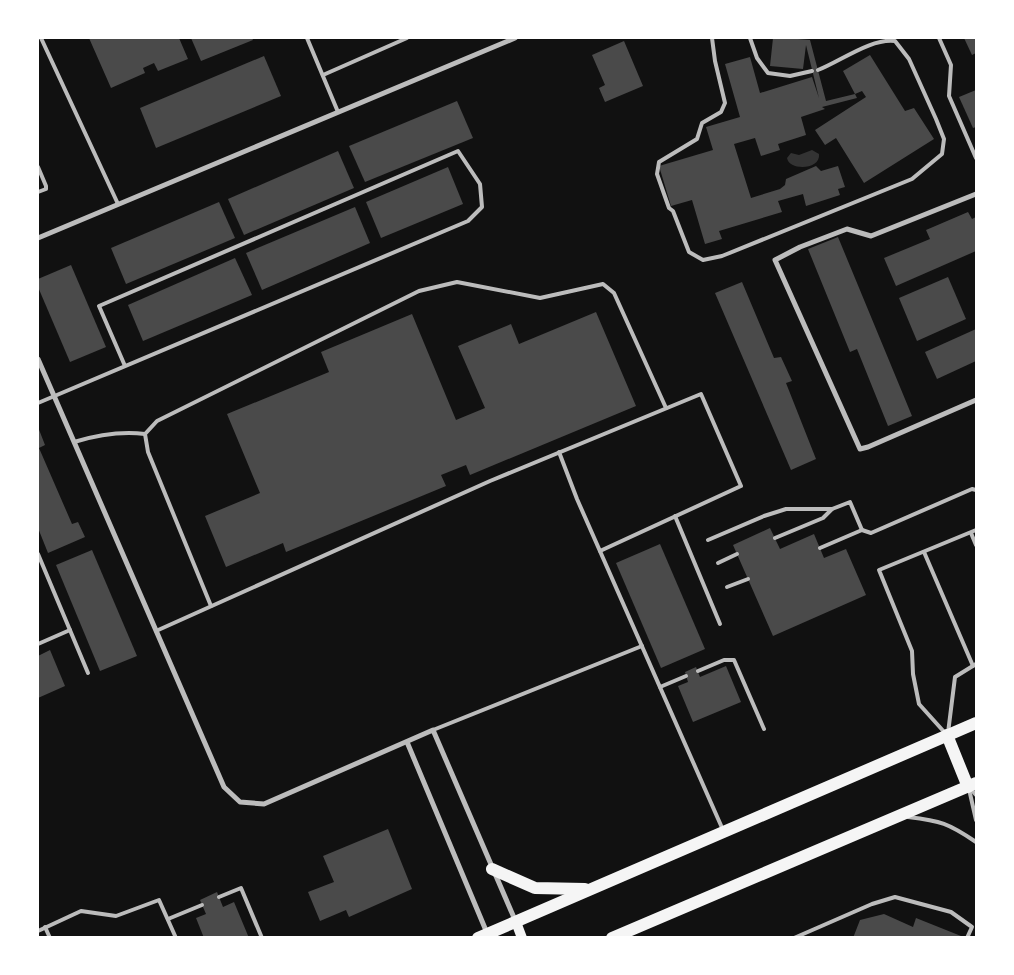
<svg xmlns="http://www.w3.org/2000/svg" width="1014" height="975" font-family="Figtree,sans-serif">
	<rect width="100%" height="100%" fill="#111"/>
	<!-- water -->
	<path fill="#333" d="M 812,150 L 819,154 C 821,170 789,171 787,158 L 791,153 L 799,155 Z"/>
	<!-- building -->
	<g fill="#4a4a4a">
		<path d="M 89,38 L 179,38 L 188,59 L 158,71 L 154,63 L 143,68 L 145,73 L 111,88 Z"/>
		<path d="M 191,38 L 252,38 L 253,40 L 201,61 Z"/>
		<path d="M 773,38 L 798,38 L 798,39 L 810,40 L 826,101 L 855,94 L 857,98 L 822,107 L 825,109 L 801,117 L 806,135 L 778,144 L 780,150 L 761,156 L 755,138 L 734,144 L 751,198 L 780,189 L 785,185 L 786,179 L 816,166 L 821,171 L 838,166 L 845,187 L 838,189 L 840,195 L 806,206 L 803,194 L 778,201 L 782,212 L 719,231 L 722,239 L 705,244 L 692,200 L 671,206 L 659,166 L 713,150 L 706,127 L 740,117 L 725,64 L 750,57 L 760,93 L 812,77 L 819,98 L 806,45 L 803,69 L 770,66 Z"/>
		<path d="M 964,38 L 976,38 L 976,53 L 972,55 Z"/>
		<path d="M 624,41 L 643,86 L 605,102 L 599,88 L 605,85 L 592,55 Z"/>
		<path d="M 870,55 L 905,111 L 914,108 L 934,139 L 864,183 L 836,138 L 825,145 L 815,130 L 866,97 L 862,91 L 855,94 L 843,71 Z"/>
		<path d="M 264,56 L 281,96 L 156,148 L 140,108 Z"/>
		<path d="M 976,90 L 976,127 L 973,128 L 959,97 Z"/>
		<path d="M 457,101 L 473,138 L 365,182 L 349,146 Z"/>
		<path d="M 338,151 L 354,188 L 244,235 L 228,199 Z"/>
		<path d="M 448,167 L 463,204 L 381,238 L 366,202 Z"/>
		<path d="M 219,202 L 235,238 L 126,284 L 111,248 Z"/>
		<path d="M 355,207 L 370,243 L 262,290 L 246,253 Z"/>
		<path d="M 968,212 L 972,219 L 976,217 L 976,251 L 896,286 L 884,258 L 930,239 L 926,230 Z"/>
		<path d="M 838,237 L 912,416 L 888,426 L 857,349 L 850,352 L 808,249 Z"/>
		<path d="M 235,258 L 252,295 L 143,341 L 128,305 Z"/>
		<path d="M 71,265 L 106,347 L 70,362 L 38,287 L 38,279 Z"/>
		<path d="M 948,277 L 966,319 L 917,341 L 899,298 Z"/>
		<path d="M 742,282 L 774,358 L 781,357 L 792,381 L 786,383 L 816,459 L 791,470 L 715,293 Z"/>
		<path d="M 596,312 L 636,406 L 470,475 L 466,465 L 441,475 L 446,486 L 286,552 L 283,543 L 226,567 L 205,516 L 260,493 L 227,414 L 329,372 L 321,352 L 412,314 L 456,420 L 485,408 L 458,346 L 511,324 L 519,344 Z"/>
		<path d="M 976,329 L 976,361 L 937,379 L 925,352 Z"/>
		<path d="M 38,427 L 45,445 L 39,448 L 72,524 L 78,522 L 85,537 L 48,553 L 38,528 Z"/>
		<path d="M 770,528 L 780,549 L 814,534 L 824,558 L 846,549 L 866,595 L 773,636 L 733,545 Z"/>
		<path d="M 660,544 L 705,649 L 661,668 L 616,563 Z"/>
		<path d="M 92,550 L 137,656 L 100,671 L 56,565 Z"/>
		<path d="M 50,650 L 65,686 L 38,698 L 38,656 Z"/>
		<path d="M 726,666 L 741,702 L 693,722 L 678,686 L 688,682 L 685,672 L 696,667 L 700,677 Z"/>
		<path d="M 388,829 L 412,889 L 349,917 L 346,910 L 320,921 L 308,892 L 334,882 L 323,856 Z"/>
		<path d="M 217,892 L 223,907 L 234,902 L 249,938 L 204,938 L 196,918 L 206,914 L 200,900 Z"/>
		<path d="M 884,914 L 913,927 L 916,918 L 961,936 L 960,938 L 853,938 L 860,920 Z"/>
	</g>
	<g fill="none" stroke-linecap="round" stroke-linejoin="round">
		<!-- service -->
		<g stroke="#bcbcbc" stroke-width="4">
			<path d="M 41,38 L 118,204"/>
			<path d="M 307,38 L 338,112"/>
			<path d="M 712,38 L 715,61 L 725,103 L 721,112 L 702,123 L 697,139 L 659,162 L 657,174 L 669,208 L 673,211 L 689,252 L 703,260 L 722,256 L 912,179 L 942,154 L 944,139 L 936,119 L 909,59 L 895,41 C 871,38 841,61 818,70"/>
			<path d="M 750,38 L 757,58 L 768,73 L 790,76 L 812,71"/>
			<path d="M 939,38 L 951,65 L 949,96 L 976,158"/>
			<path d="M 323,75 L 407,38"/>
			<path d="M 38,167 L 46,186 L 46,189 L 38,192"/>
			<path d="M 38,403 L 468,221 L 482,207 L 480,184 L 458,151 L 99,306 L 125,366"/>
			<path d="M 74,442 C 97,435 121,431 145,434"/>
			<path d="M 559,452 L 577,499 L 723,830"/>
			<path d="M 675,516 L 720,624"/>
			<path d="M 971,533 L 976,545"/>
			<path d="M 775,538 L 823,518 L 832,509"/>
			<path d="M 708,540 L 764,516 L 786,509 L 832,509 L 850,502 L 862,530"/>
			<path d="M 820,548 L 862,530 L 871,533 L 972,489 L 976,490"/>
			<path d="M 924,552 L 973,666"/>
			<path d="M 38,554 L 88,673"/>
			<path d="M 718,563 L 737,554"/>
			<path d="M 727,587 L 748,579"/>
			<path d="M 211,606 L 148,452 L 145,434 L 157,421 L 419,291 L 457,282 L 540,298 L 603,284 L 614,293 L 666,408"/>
			<path d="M 156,631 L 490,481 L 701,394 L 741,486 L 600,551"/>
			<path d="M 38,644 L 70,630"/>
			<path d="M 698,671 L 724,660 L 734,660 L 764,729"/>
			<path d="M 660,687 L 686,676"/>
			<path d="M 433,730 L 642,646"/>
			<path d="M 948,733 L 955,677 L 976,664"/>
			<path d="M 946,734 L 919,704 L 913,674 L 912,651 L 879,570 L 976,530"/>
			<path d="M 970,788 L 976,795"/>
			<path d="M 969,789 L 976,820"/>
			<path d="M 908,817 C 941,821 948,823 976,842"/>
			<path d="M 219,897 L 241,888 L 262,938"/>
			<path d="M 168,919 L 202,905"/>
			<path d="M 45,927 L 50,938"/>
			<path d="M 38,931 L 81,911 L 116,916 L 159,900 L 176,938"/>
			<path d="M 794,938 L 872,904 L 895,897 L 951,912 L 972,927 L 967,938"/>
		</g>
		<!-- minor -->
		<g stroke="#bcbcbc" stroke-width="5">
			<path d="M 976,194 L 871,236 L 847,229 L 800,247 L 775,260 L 860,449 L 868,447 L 976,400"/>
			<path d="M 38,238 L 515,38"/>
			<path d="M 38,359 L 224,787 L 240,802 L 264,804 L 433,730 L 515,920"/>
			<path d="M 407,742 L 487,933"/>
		</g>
		<!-- secondary -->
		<path stroke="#f5f5f5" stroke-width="10" d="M 516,922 L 522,938"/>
		<!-- primary -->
		<g stroke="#f5f5f5" stroke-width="12">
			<path d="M 947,735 L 968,787"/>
			<path d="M 492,869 L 535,888 L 585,889"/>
			<path d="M 478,938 L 976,723"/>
			<path d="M 612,938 L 976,783"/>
		</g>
	</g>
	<!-- border -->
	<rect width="1014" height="975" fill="none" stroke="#ffffff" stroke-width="78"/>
</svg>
